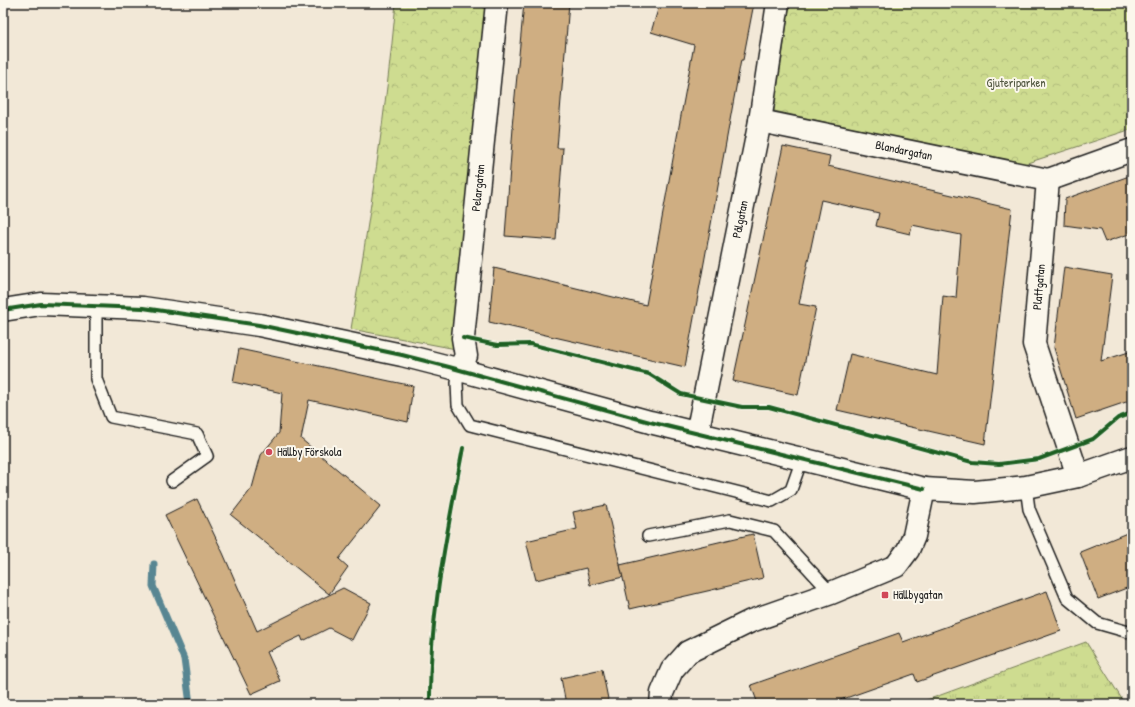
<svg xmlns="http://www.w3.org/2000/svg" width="1135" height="707" font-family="'Patrick Hand',sans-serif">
	<defs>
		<pattern id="grass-tufts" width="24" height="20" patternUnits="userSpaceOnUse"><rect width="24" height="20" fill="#cedc90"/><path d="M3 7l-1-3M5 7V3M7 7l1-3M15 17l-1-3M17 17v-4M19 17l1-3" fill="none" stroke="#b0bc7c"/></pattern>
		<pattern id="forest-crowns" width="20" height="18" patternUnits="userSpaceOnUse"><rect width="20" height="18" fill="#cedc90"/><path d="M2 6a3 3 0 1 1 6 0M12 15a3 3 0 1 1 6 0" fill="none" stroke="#b0bc7c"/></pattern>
	</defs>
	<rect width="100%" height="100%" fill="#f2e8d7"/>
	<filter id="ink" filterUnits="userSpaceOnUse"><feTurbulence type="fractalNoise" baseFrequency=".025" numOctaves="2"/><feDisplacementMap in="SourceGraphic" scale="8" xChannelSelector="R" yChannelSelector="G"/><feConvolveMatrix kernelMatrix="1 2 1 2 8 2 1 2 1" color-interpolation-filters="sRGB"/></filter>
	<g filter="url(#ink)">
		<!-- grass -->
		<path fill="url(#grass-tufts)" stroke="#757c56" d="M 1086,642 L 1125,704 L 916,704 Z"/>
		<!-- forest -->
		<g fill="url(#forest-crowns)" stroke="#757c56">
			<path d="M 396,3 L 487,3 L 456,349 L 351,329 C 369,221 386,112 396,3 Z"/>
			<path d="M 790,3 L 1132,3 L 1132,129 L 1021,165 L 774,111 Z"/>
		</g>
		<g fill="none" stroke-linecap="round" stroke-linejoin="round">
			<!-- stream -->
			<path stroke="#598692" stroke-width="7" d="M 154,564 L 153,586 L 184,659 L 190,704"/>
		</g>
		<!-- building -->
		<g fill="#cfae82" stroke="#1c1c1c">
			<path d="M 524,3 L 569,3 L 557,148 L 563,148 L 556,240 L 505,236 L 513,128 L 512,127 Z"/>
			<path d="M 660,3 L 754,3 L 743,60 L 741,60 L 685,367 L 489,322 L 494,268 L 646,305 L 694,45 L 651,32 Z"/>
			<path d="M 783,146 L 830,156 L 828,166 L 1012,209 L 985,444 L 837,410 L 850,354 L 937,375 L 943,296 L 956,298 L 961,235 L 912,225 L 910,234 L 876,226 L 879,213 L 821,200 L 799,304 L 816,307 L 798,395 L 733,381 Z"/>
			<path d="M 1132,175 L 1132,233 L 1105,242 L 1100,230 L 1064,225 L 1065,199 Z"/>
			<path d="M 1064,267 L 1112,275 L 1101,361 L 1132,351 L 1132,400 L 1076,419 L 1054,348 Z"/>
			<path d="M 239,349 L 413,386 L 408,422 L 309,400 L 301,439 L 381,506 L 339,559 L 348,567 L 329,594 L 231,515 L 252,488 L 261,455 L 279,433 L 282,393 L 233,382 Z"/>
			<path d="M 197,499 L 223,553 L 257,631 L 343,588 L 371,603 L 352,640 L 329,628 L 303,641 L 301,636 L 267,652 L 280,681 L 251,694 L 165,515 Z"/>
			<path d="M 606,505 L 623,577 L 590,585 L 586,568 L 536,580 L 526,541 L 577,529 L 573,512 Z"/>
			<path d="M 1132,531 L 1132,586 L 1098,599 L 1080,552 Z"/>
			<path d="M 753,534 L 763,578 L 630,609 L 620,565 Z"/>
			<path d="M 1047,591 L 1061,631 L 917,682 L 914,674 L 829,704 L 758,704 L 751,685 L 899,633 L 903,642 Z"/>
			<path d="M 602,669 L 609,704 L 566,704 L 561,678 Z"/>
		</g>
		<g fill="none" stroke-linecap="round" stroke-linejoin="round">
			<!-- lane casing -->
			<g stroke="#1c1c1c" stroke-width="14">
				<g id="lane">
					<path d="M 96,306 L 96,379 L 111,417 L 197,434 L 207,456 L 172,481"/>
					<path d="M 459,370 L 457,383 L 458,405 L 470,425 L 772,501 L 791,490 L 802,459"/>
					<path d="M 1026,487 L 1029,509 L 1067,598 L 1097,623 L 1132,633"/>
					<path d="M 648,536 L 730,520 L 774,531 L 831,593"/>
				</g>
			</g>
			<!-- street casing -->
			<g stroke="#1c1c1c" stroke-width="25">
				<g id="street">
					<path id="s1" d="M 760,121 L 1048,180"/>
					<path d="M 1048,180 L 1034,344 L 1078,476"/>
					<path d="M 1048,180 L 1132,150"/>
					<path d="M 3,310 L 41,304 L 143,308 L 259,325 L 402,355 L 449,367 L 650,422 L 924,489"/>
					<path id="s2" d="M 459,370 L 466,356 L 463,338 L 497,3"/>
					<path id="s3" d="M 697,434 L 760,121 L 778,3"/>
					<path d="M 661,704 L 662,693 L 672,670 L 688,652 L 751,621 L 831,593 L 896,566 L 908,550 L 914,536 L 924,489 L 975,492 L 1026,487 L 1078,476 L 1132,457"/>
				</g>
			</g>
			<!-- lane -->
			<use href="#lane" stroke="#fbf7ec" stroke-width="11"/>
			<!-- street -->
			<use href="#street" stroke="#fbf7ec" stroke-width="22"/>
			<!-- cycleway casing -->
			<g stroke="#fbf7ec" stroke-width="6">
				<g id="cycleway">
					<path d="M 3,310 L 41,304 L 143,308 L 259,325 L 402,355 L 449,367 L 650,422 L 924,489"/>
					<path d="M 463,338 L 497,345 L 530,344 L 649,374 L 681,394 L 742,407 L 769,407 L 972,462 L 999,464 L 1039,459 L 1093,439 L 1118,418 L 1132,413"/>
					<path d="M 430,704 C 429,618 447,533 463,448"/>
				</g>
			</g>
			<!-- cycleway -->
			<use href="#cycleway" stroke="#1b5e20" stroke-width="4"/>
		</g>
	</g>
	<!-- markers -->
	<g fill="#d1495b" stroke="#fbf7ec" stroke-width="1.5">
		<circle cx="269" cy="452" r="4"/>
		<rect x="881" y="591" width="8" height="8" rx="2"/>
	</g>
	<g text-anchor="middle" stroke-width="4" stroke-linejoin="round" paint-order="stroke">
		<!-- park labels -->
		<g font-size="12" fill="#51563f" stroke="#fbf7ec">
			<text x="1016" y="87">Gjuteriparken</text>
		</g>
		<!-- street labels -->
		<g font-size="12" fill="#1c1c1c" stroke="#fbf7ec">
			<text dy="4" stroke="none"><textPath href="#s1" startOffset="147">Blandargatan</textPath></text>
			<text dy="4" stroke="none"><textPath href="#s2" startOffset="185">Pelargatan</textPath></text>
			<text dy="4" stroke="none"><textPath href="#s3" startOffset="219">Pålgatan</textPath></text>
			<text transform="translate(1039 287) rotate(-85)" y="4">Plattgatan</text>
		</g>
		<!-- poi labels -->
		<g font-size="12" fill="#1c1c1c" stroke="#fbf7ec" text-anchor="start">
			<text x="277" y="456">Hällby Förskola</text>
			<text x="893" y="599">Hällbygatan</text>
		</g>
	</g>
	<!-- margin -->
	<rect width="1135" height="707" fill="none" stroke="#fbf7ec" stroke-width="16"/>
	<rect x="8" y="8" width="1119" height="691" fill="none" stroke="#1c1c1c" stroke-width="1.5" filter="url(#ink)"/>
</svg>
